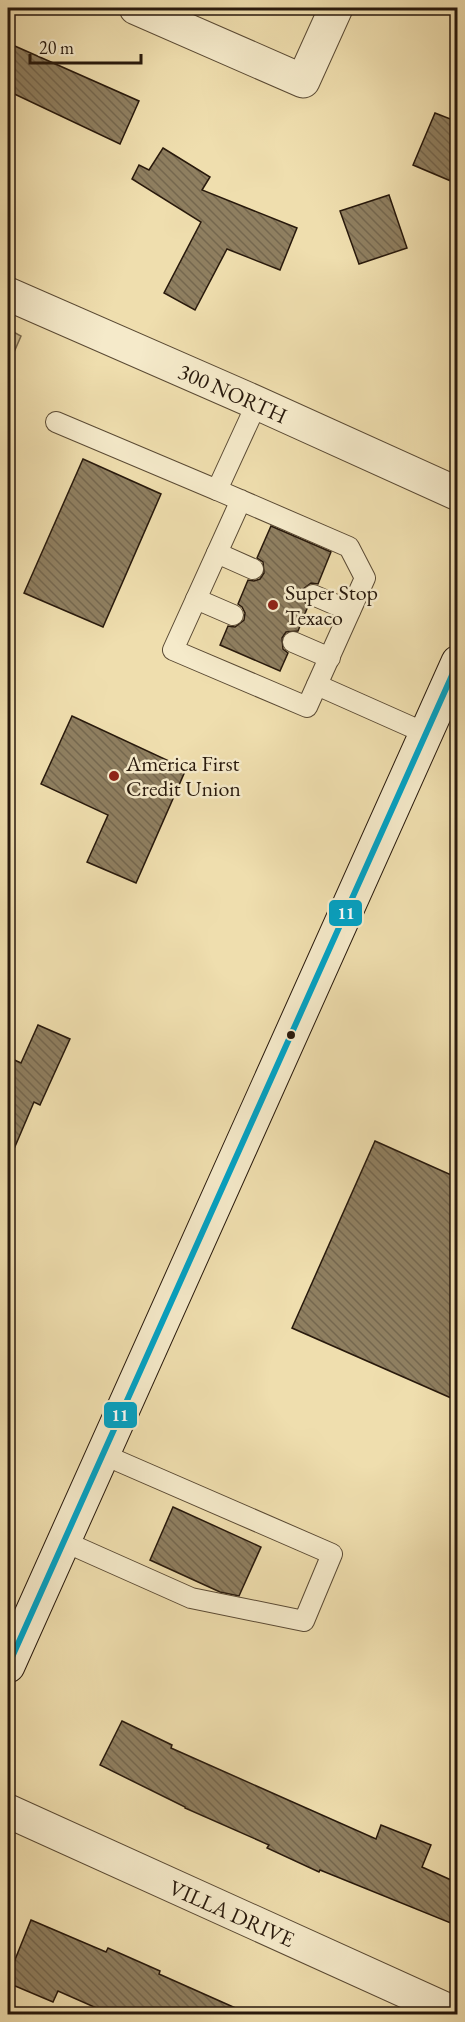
<svg xmlns="http://www.w3.org/2000/svg" width="465" height="2022" font-family="'EB Garamond',serif">
	<defs>
		<pattern id="grass-tufts" width="24" height="20" patternUnits="userSpaceOnUse" patternTransform="scale(1.5)"><rect width="24" height="20" fill="#cdbd92"/><path d="M3 7l-1-3M5 7V3M7 7l1-3M15 17l-1-3M17 17v-4M19 17l1-3" fill="none" stroke="#b0a27d"/></pattern>
		<pattern id="building-back-hatch" width="6" height="6" patternUnits="userSpaceOnUse" patternTransform="scale(1.5)"><rect width="6" height="6" fill="#8f7f60"/><path d="M-1 5l2 2M0 0l6 6M5-1l2 2" fill="none" stroke="#75674e"/></pattern>
	</defs>
	<rect width="100%" height="100%" fill="#efdeae"/>
	<filter id="stains"><feTurbulence type="fractalNoise" baseFrequency=".00333" numOctaves="4"/><feColorMatrix values="0 0 0 0 .2 0 0 0 0 .09 0 0 0 0 .02 0 0 0 .5 -.17"/></filter>
	<radialGradient id="worn" r=".72"><stop offset=".6" stop-color="#630" stop-opacity="0"/><stop offset="1" stop-color="#630" stop-opacity=".3"/></radialGradient>
	<!-- grass -->
	<path fill="url(#grass-tufts)" stroke="#7a6b4f" stroke-width="1.5" d="M 8,329 L 21,336 L 8,366 Z"/>
	<!-- building -->
	<g fill="url(#building-back-hatch)" stroke="#28190c" stroke-width="1.5">
		<path d="M 8,43 L 139,101 L 120,144 L 8,91 Z"/>
		<path d="M 435,113 L 458,122 L 458,184 L 413,165 Z"/>
		<path d="M 163,148 L 210,177 L 202,190 L 297,228 L 280,270 L 227,249 L 195,310 L 164,293 L 201,222 L 132,179 L 139,165 L 149,170 Z"/>
		<path d="M 389,195 L 407,248 L 359,264 L 340,211 Z"/>
		<path d="M 83,459 L 161,494 L 103,627 L 24,593 Z"/>
		<path d="M 271,526 L 331,552 L 318,584 L 311,583 L 302,590 L 301,597 L 308,606 L 298,631 L 286,632 L 282,638 L 283,649 L 288,653 L 280,671 L 220,645 L 228,626 L 235,627 L 244,620 L 245,613 L 242,607 L 238,604 L 248,580 L 254,581 L 260,579 L 264,573 L 263,562 L 257,558 Z"/>
		<path d="M 72,716 L 186,769 L 136,883 L 87,862 L 108,815 L 41,784 Z"/>
		<path d="M 38,1025 L 70,1039 L 40,1105 L 34,1102 L 8,1163 L 8,1057 L 21,1063 Z"/>
		<path d="M 375,1141 L 458,1178 L 458,1401 L 292,1328 Z"/>
		<path d="M 173,1507 L 261,1547 L 239,1596 L 220,1592 L 150,1560 Z"/>
		<path d="M 122,1721 L 172,1745 L 171,1748 L 376,1839 L 381,1825 L 431,1845 L 422,1867 L 458,1883 L 458,1926 L 320,1870 L 319,1872 L 267,1848 L 269,1845 L 185,1808 L 185,1807 L 100,1765 Z"/>
		<path d="M 31,1920 L 106,1952 L 108,1948 L 160,1971 L 159,1974 L 249,2014 L 110,2014 L 58,1991 L 53,2002 L 8,1983 L 8,1977 Z"/>
	</g>
	<g fill="none" stroke-linecap="round" stroke-linejoin="round">
		<!-- service casing -->
		<g stroke="#5a4a34" stroke-width="22">
			<g id="service">
				<path d="M 56,422 L 217,490"/>
				<path d="M 241,500 L 173,650 L 307,707 L 365,578 L 349,547 L 217,490 L 257,403"/>
				<path d="M 217,553 L 253,569"/>
				<path d="M 313,595 L 350,611"/>
				<path d="M 196,599 L 233,615"/>
				<path d="M 293,642 L 330,658"/>
				<path d="M 317,685 L 425,733"/>
				<path d="M 63,1541 L 191,1598 L 304,1621 L 332,1554 L 102,1454"/>
			</g>
		</g>
		<!-- minor casing -->
		<g stroke="#5a4a34" stroke-width="35">
			<g id="minor">
				<path d="M 136,8 L 303,81 L 336,8"/>
				<path d="M 8,294 L 257,403 L 458,494"/>
				<path d="M 8,1811 L 456,2014"/>
			</g>
		</g>
		<!-- secondary casing -->
		<g stroke="#28190c" stroke-width="35">
			<path id="secondary" d="M 8,1666 L 458,662"/>
		</g>
		<!-- service -->
		<use href="#service" stroke="#f5eaca" stroke-width="20"/>
		<!-- minor -->
		<use href="#minor" stroke="#f5eaca" stroke-width="33"/>
		<!-- secondary -->
		<use href="#secondary" stroke="#f5eaca" stroke-width="33"/>
		<!-- bus-1 casing -->
		<g stroke="#f5eaca" stroke-width="10">
			<path id="bus-1" d="M 8,1666 L 458,662"/>
		</g>
		<!-- bus-1 -->
		<use href="#bus-1" stroke="#02a2c4" stroke-width="6"/>
	</g>
	<!-- markers -->
	<g fill="#8f2418" stroke="#f5eaca" stroke-width="2">
		<circle cx="273" cy="605" r="6"/>
		<circle cx="114" cy="776" r="6"/>
	</g>
	<circle fill="#28190c" stroke="#f5eaca" stroke-width="2" cx="291" cy="1035" r="5"/>
	<g text-anchor="middle" stroke-width="5" stroke-linejoin="round" paint-order="stroke">
		<!-- street labels -->
		<g font-size="22" fill="#28190c" stroke="#f5eaca">
			<text transform="translate(233 393) rotate(24)" y="8">300 NORTH</text>
			<text transform="translate(232 1913) rotate(24)" y="8">VILLA DRIVE</text>
		</g>
		<!-- poi labels -->
		<g font-size="22" fill="#28190c" stroke="#f5eaca" text-anchor="start">
			<text x="285" y="600">Super Stop<tspan x="285" dy="25">Texaco</tspan></text>
			<text x="126" y="771">America First<tspan x="126" dy="25">Credit Union</tspan></text>
		</g>
	</g>
	<g stroke="#f5eaca" stroke-width="2">
		<rect x="328" y="899" width="35" height="28" rx="6" fill="#02a2c4"/>
		<rect x="103" y="1401" width="35" height="28" rx="6" fill="#02a2c4"/>
	</g>
	<g font-size="16" text-anchor="middle" font-weight="bold" fill="#fff">
		<text x="346" y="919">11</text>
		<text x="120" y="1421">11</text>
	</g>
	<!-- margin -->
	<rect width="465" height="2022" fill="none" stroke="#efdeae" stroke-width="30"/>
	<rect x="9" y="9" width="447" height="2004" fill="none" stroke="#28190c" stroke-width="3"/>
	<rect x="15" y="15" width="435" height="1992" fill="none" stroke="#28190c" stroke-width="1.5"/>
	<!-- scale -->
	<path d="M30 54v9h111v-9" fill="none" stroke="#28190c" stroke-width="3"/>
	<text x="39" y="54" font-size="18" fill="#28190c" stroke="#f5eaca" stroke-width="4.5" paint-order="stroke">20 m</text>
	<rect width="100%" height="100%" filter="url(#stains)"/>
	<rect width="100%" height="100%" fill="url(#worn)"/>
</svg>
